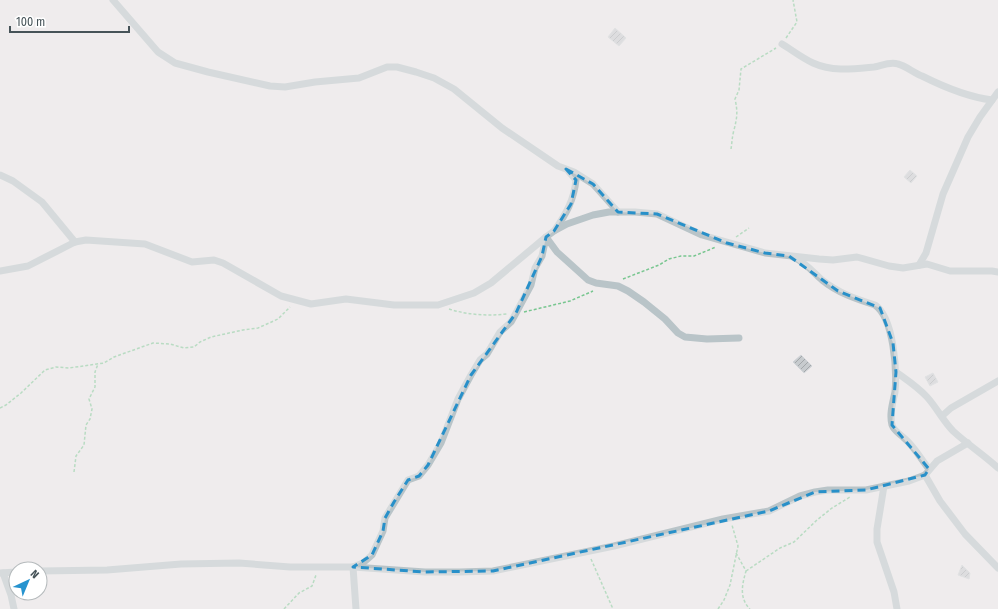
<svg xmlns="http://www.w3.org/2000/svg" width="998" height="609" font-family="'Fira Sans Condensed',sans-serif">
	<defs>
		<pattern id="building-hatch" width="6" height="6" patternUnits="userSpaceOnUse"><rect width="6" height="6" fill="#c7cbce"/><path d="M-1 1l2-2M0 6l6-6M5 7l2-2" fill="none" stroke="#a3a7aa"/></pattern>
	</defs>
	<rect width="100%" height="100%" fill="#efeced"/>
	<!-- building -->
	<g fill="url(#building-hatch)" stroke="#d1d4d8">
		<path d="M 615,28 L 626,38 L 619,46 L 608,37 Z"/>
		<path d="M 910,170 L 917,176 L 911,183 L 904,177 Z"/>
		<path d="M 801,355 L 812,366 L 804,373 L 793,362 Z"/>
		<path d="M 933,373 L 938,382 L 930,386 L 925,377 Z"/>
		<path d="M 962,565 L 970,573 L 969,579 L 958,575 Z"/>
	</g>
	<g fill="none" stroke-linecap="round" stroke-linejoin="round">
		<!-- path -->
		<g stroke="#78c690" stroke-width="1.5" stroke-dasharray="3 2" stroke-linecap="butt">
			<path d="M 786,38 L 797,22 L 793,0"/>
			<path d="M 731,149 C 732,143 732,137 734,130 C 737,118 738,112 735,99 L 739,90 L 741,69 L 776,48"/>
			<path d="M 736,237 L 749,228"/>
			<path d="M 623,279 L 659,265 L 669,259 L 681,256 L 694,256 L 716,247"/>
			<path d="M 449,309 C 468,315 487,316 507,314"/>
			<path d="M 524,312 L 570,301 L 593,291"/>
			<path d="M 0,408 L 6,405 L 21,393 L 45,370 L 56,367 L 69,368 L 104,363 L 114,357 L 153,343 L 170,344 L 184,348 L 194,347 L 200,342 L 211,337 L 243,330 L 258,328 L 278,319 L 290,307"/>
			<path d="M 74,472 L 76,456 L 84,445 L 86,425 L 90,419 L 92,409 L 89,399 L 95,387 L 95,372 L 98,364"/>
			<path d="M 736,553 L 746,571 C 742,585 739,598 750,609"/>
			<path d="M 591,559 L 613,609"/>
			<path d="M 746,571 L 780,548 L 794,542 L 817,520 L 832,508 L 850,497"/>
			<path d="M 284,609 L 299,593 L 312,586 L 316,575"/>
			<path d="M 718,609 L 724,600 L 730,585 L 738,546 L 732,525"/>
		</g>
		<!-- minor -->
		<g stroke="#b9c4c8" stroke-width="7">
			<path d="M 113,0 L 158,52 L 175,63 L 208,72 L 270,86 L 285,87 L 315,82 L 359,78 L 387,67 L 397,67 L 416,72 L 434,78 L 454,89 L 502,128 L 558,166 L 574,172 L 593,184 L 618,212"/>
			<path d="M 782,44 C 792,50 802,58 813,63 C 833,72 853,69 874,67 C 881,66 890,61 898,64 C 906,66 914,73 922,76 C 944,87 967,97 992,100"/>
			<path d="M 0,175 L 13,181 L 42,202 L 75,242"/>
			<path d="M 555,230 C 566,214 574,200 576,180 L 569,172"/>
			<path d="M 793,257 C 805,262 813,272 822,280 C 838,293 856,299 875,305 C 894,318 897,371 895,392 C 893,402 889,414 892,425 C 894,431 900,434 904,438 C 914,446 921,459 929,469"/>
			<path d="M 919,265 L 926,253 L 943,194 L 968,137 L 980,117 L 998,92"/>
			<path d="M 0,271 L 28,266 L 75,242 L 86,240 L 145,244 L 192,262 L 214,260 L 223,263 L 281,296 L 311,304 L 346,299 L 394,305 L 438,305 L 474,293 L 491,283 L 546,237 L 554,231 L 567,224 L 593,215 L 609,212 L 635,212 L 657,214 L 702,235 L 765,253 L 819,259 L 833,260 L 857,257 L 889,266 L 903,268 L 927,264 L 950,271 L 992,271 L 998,272"/>
			<path d="M 896,372 C 907,380 918,387 927,397 C 937,408 943,421 953,431 C 967,444 984,455 998,468"/>
			<path d="M 942,416 L 951,408 L 998,381"/>
			<path d="M 925,475 L 940,501 L 965,534 L 998,568"/>
			<path d="M 884,486 L 877,529 L 877,542 L 894,592 L 897,609"/>
			<path d="M 40,571 L 107,570 L 181,564 L 239,563 L 290,567 L 353,567 L 425,572 L 460,572 L 493,571 L 614,546 L 723,519 L 769,511 L 800,496 L 815,492 L 828,490 L 866,490 L 909,481 L 925,475 L 937,461 L 968,443"/>
			<path d="M 0,573 L 16,572"/>
			<path d="M 3,573 L 11,595 L 14,609"/>
			<path d="M 356,609 L 353,567 L 363,563 L 372,555 L 383,531 L 385,518 L 408,480 L 419,476 L 428,465 L 441,443 L 458,399 L 471,375 L 480,360 L 487,354 L 500,332 L 511,322 L 516,313 L 531,285 L 535,268 L 542,256 L 546,237 L 557,252 L 588,280 L 596,283 L 618,286 L 628,291 L 644,302 L 665,319 L 678,333 L 685,337 L 707,339 L 739,338"/>
		</g>
	</g>
	<!-- marked area -->
	<path d="M0 0H998V609H0ZM 566,169 L 593,184 L 618,212 L 657,214 L 727,243 L 765,253 L 789,256 L 838,291 L 880,308 L 893,343 L 896,372 L 892,425 L 929,469 L 925,475 L 866,490 L 815,492 L 769,511 L 493,571 L 425,572 L 353,567 L 372,555 L 383,531 L 385,518 L 394,502 L 408,480 L 419,476 L 428,465 L 471,375 L 516,313 L 542,256 L 546,237 L 554,231 L 571,204 L 576,180 Z" fill="#efeced" fill-opacity=".55" fill-rule="evenodd"/>
	<path fill="none" stroke="#2890c9" stroke-width="3" stroke-dasharray="8 5" stroke-linejoin="round" d="M 566,169 L 593,184 L 618,212 L 657,214 L 727,243 L 765,253 L 789,256 L 838,291 L 880,308 L 893,343 L 896,372 L 892,425 L 929,469 L 925,475 L 866,490 L 815,492 L 769,511 L 493,571 L 425,572 L 353,567 L 372,555 L 383,531 L 385,518 L 394,502 L 408,480 L 419,476 L 428,465 L 471,375 L 516,313 L 542,256 L 546,237 L 554,231 L 571,204 L 576,180 Z"/>
	<!-- north arrow -->
	<g transform="translate(28 581) rotate(44)"><circle r="19" fill="#ffffff" stroke="#b5babc"/>
	<path d="M0-3L7 15L0 10L-7 15Z" fill="#2693cf"/>
	<text y="-6" font-size="11" font-weight="bold" text-anchor="middle" fill="#465358">N</text>
	</g>
	<!-- scale -->
	<path d="M10 26v6h119v-6" fill="none" stroke="#465358" stroke-width="2"/>
	<text x="16" y="26" font-size="12" fill="#465358" stroke="#ffffff" stroke-width="3" paint-order="stroke">100 m</text>
</svg>
